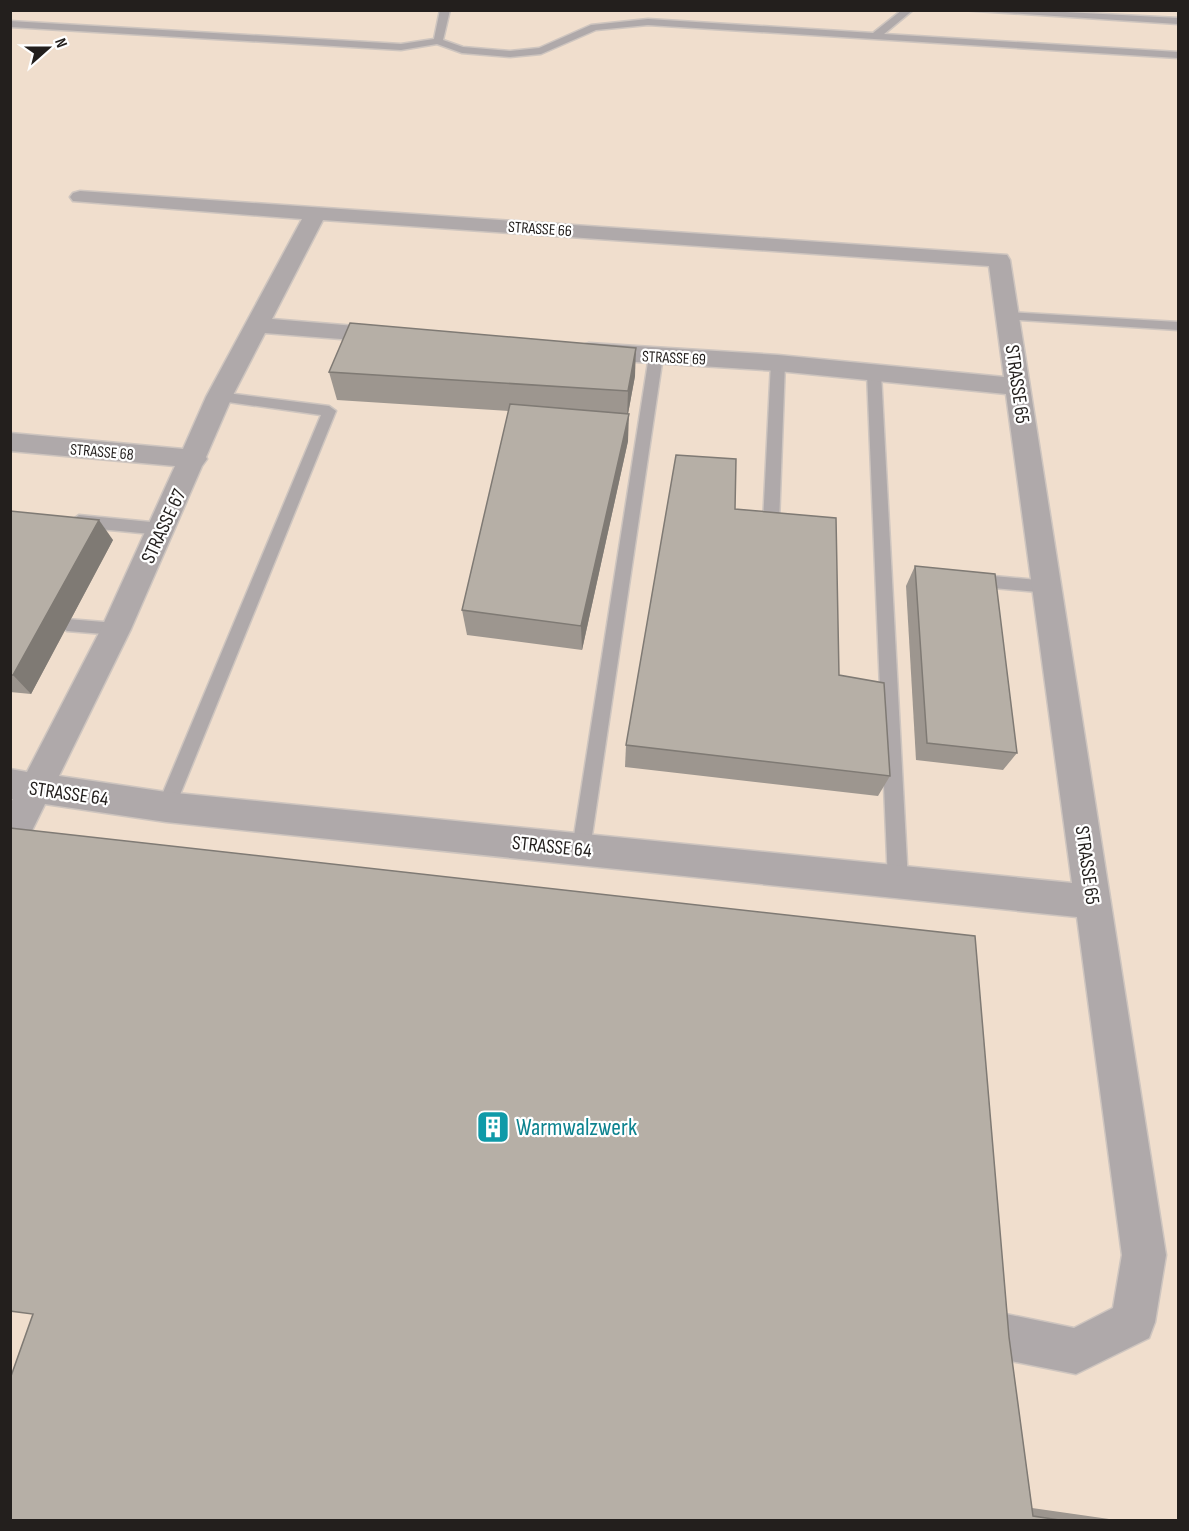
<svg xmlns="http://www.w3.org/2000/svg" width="1189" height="1531" font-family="'Sofia Sans Condensed',sans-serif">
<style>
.industrial{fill:#f0decd}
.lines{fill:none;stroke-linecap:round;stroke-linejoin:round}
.service-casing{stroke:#cec5bf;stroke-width:3}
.minor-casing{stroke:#cec5bf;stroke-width:3}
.service{fill:#afa9aa;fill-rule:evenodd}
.minor{fill:#afa9aa;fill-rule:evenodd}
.wall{fill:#9d968f}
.shaded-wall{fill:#7f7a74}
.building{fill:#b6afa6;stroke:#7f7a74;stroke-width:1.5}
.labels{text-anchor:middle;stroke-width:4.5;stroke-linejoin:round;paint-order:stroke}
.far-street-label{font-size:16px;fill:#231f1d;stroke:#fff}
.street-label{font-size:20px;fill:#231f1d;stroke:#fff}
.near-culture-label{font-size:24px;fill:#0d838f;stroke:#fff;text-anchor:start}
</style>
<rect width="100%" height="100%" fill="#f3eae2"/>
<rect class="industrial" x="11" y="11" width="1167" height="1509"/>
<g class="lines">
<defs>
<g id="service">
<polygon points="440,10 450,10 443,40 463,47 510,51 539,48 591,25 648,19 873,33 902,10 913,10 884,34 1178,52 1178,58 648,25 596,30 541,54 510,57 462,53 437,44 401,50 10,27 10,21 401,44 434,39"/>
<polygon points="961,10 1028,10 1178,18 1178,24"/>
<polygon points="1008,312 1178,322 1178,330 1003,319 1003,313"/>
<polygon points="656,352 663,356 590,849 588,855 581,858 574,855 572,849 649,356"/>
<polygon points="778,359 785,363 779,523 771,529 763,523 771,363"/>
<polygon points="874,369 881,373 908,882 905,888 898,891 891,888 888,882 867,373"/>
<polygon points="219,392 329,406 336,411 175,807 173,813 166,815 159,813 157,807 321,415 214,400 214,394"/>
<polygon points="79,515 161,523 169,529 161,535 79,527 71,521"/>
<polygon points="972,574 1048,581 1056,587 1048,593 972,586 964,580"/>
<polygon points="67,619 116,623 122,624 124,629 122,634 116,635 67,631 59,625"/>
</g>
<path id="minor" d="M80 191 1007 255 1010 260 1030 387 1166 1255 1155 1322 1149 1338 1076 1374 991 1357 975 1350 968 1334 975 1318 991 1311 1074 1328 1113 1308 1122 1255 1077 917 166 822 45 804 22 851 10 856V804L13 799H10V769L27 772 101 629 175 466 10 451V433L183 449 206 397 302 219 73 201 70 197 73 193ZM323 220 989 266 1004 377 778 355 589 343 580 346 577 351 580 356 589 359 778 371 1006 394 1072 883 166 792 59 776 131 629 202 466 207 459 206 457 232 397 265 333 391 343 399 341 403 336 399 331 391 329 272 319Z"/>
</defs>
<use href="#service" class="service-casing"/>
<use href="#minor" class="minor-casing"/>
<use href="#service" class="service"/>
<use href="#minor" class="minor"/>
</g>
<g class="wall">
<polygon points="329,372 635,376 628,414 628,441 582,650 467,635 462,610 509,411 337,400"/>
<polygon points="735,509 839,675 890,776 878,796 625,767 626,745"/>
<polygon points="10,511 113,540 31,694 10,692"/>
<polygon points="915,566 1017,753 1003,770 916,760 906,586"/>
<polygon points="33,1314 1009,1337 1032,1508 1123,1521 10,1521"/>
</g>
<g class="shaded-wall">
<polygon points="636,348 635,376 627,419 628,391"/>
<polygon points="629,414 628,441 582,650 581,626"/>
<polygon points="99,520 113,540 31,694 13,675"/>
</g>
<g class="building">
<polygon points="350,323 636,348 628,391 329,372"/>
<polygon points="510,404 629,414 581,626 462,610"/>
<polygon points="676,455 736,459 735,509 836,518 839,675 884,683 890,776 626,745"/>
<polygon points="10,511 99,520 13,675 10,675"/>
<polygon points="915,566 995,574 1017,753 927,743"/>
<polygon points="10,828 975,936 1009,1337 1033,1516 1066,1521 10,1521 10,1379 33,1314 10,1311"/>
</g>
<defs>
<symbol id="building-square" viewBox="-11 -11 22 22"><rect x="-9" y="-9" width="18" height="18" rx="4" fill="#0f9aa8" stroke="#fff"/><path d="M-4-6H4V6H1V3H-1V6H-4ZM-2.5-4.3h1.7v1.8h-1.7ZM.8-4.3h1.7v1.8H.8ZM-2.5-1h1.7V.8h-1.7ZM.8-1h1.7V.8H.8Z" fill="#fff"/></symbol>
</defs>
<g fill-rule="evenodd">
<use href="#building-square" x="474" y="1108" width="38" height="38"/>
</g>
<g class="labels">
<g class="far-street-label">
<text transform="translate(540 228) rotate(4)" y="6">STRASSE 66</text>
<text transform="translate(674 357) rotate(3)" y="6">STRASSE 69</text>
<text transform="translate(102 451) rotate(5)" y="6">STRASSE 68</text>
</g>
<g class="street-label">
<text transform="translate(1018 384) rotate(82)" y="7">STRASSE 65</text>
<text transform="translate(163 526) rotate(-65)" y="7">STRASSE 67</text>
<text transform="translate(69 793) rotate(8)" y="7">STRASSE 64</text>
<text transform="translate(552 846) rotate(6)" y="7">STRASSE 64</text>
<text transform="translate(1088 865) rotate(82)" y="7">STRASSE 65</text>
</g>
<g class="near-culture-label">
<text x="516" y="1135">Warmwalzwerk</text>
</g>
</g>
<rect width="1189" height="1531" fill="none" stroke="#231f1d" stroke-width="24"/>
<g transform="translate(48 48) rotate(69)" stroke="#ffffff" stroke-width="4.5" paint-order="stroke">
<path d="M0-4.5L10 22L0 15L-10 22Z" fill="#231f1d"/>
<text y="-9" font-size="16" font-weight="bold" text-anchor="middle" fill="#231f1d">N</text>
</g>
</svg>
